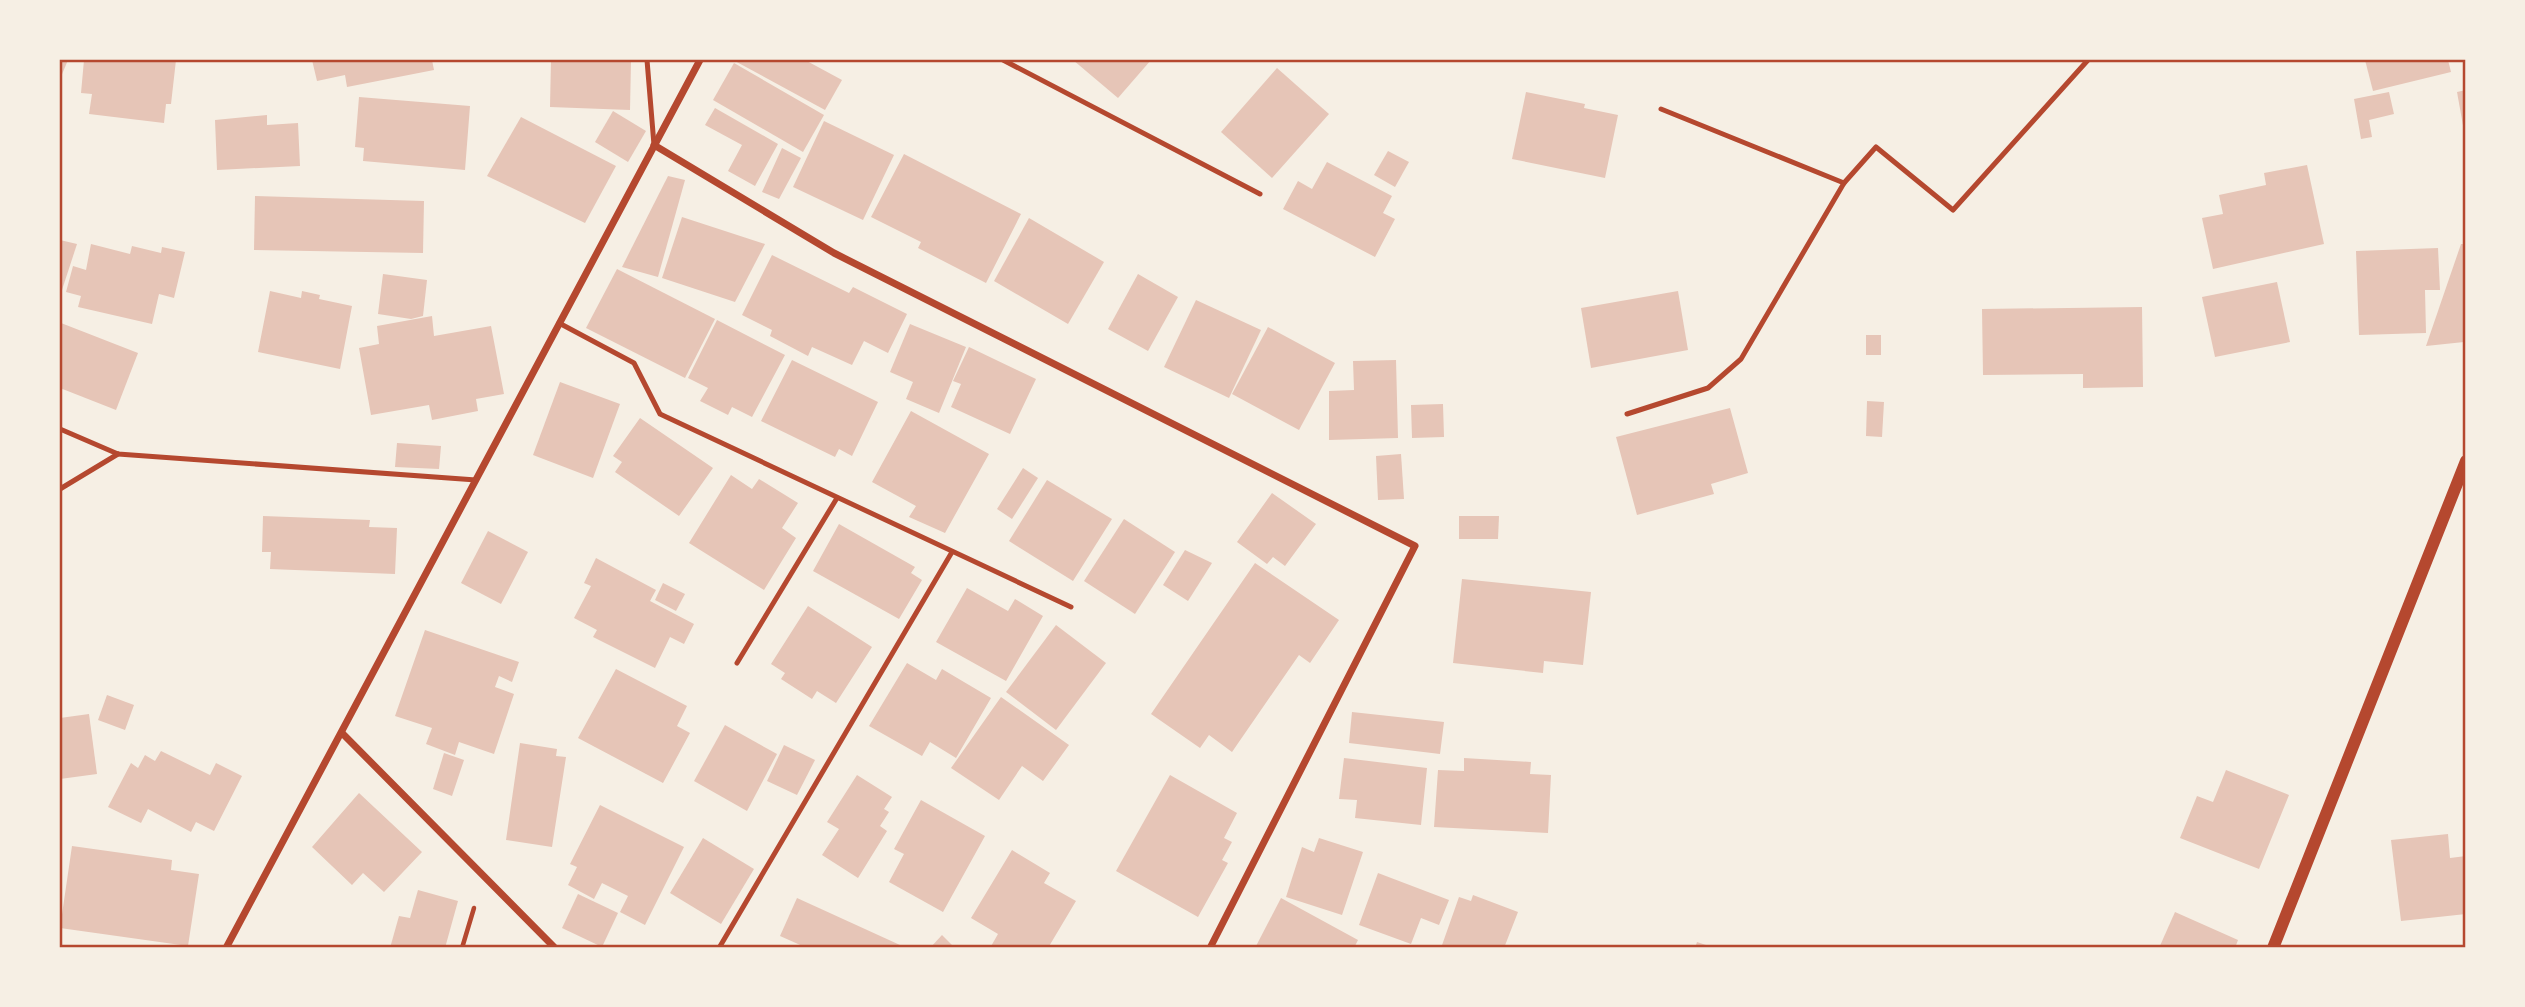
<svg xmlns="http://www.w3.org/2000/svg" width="2525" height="1007" font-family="Cabin,sans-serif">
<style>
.building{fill:#e6c5b7}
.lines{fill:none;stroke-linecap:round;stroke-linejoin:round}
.path{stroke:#b5482f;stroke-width:4.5}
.service{stroke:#b5482f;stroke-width:5}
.minor{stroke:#b5482f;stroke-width:7}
.tertiary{stroke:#b5482f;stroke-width:12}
.neatline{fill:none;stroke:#b5482f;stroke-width:2.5}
</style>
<rect width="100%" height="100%" fill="#f6efe4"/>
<g class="building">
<polygon points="60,60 68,60 60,79"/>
<polygon points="84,60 176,60 171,104 166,104 164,123 89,114 92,94 81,93"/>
<polygon points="312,60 432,60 434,70 347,87 345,75 317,81"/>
<polygon points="551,60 631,60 630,110 550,107"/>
<polygon points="733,60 805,60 842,80 825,110"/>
<polygon points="1073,60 1151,60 1118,98"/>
<polygon points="2365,60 2448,60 2451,72 2373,91"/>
<polygon points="734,63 824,115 803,152 713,100"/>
<polygon points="1277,68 1329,114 1272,178 1221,132"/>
<polygon points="2466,90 2466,131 2464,131 2457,92"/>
<polygon points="1526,92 1585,104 1584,108 1618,115 1605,178 1512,159"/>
<polygon points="2389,92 2394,114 2369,120 2372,137 2361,139 2354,99"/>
<polygon points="359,97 470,106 465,170 363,161 364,148 355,147"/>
<polygon points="715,108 778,144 755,186 728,171 742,145 705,125"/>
<polygon points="613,111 646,131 628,162 595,142"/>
<polygon points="267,115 267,125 298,123 300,166 217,170 215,120"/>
<polygon points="521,117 616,166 585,223 487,176"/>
<polygon points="824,121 894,155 863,220 793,187"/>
<polygon points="782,148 801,158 779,199 762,192"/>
<polygon points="1388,151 1409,162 1395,187 1374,175"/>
<polygon points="904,154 1021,214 986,283 918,248 921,242 871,217"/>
<polygon points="1327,162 1392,196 1383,213 1395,219 1375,257 1283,209 1298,181 1312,189"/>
<polygon points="2307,165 2324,244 2213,269 2202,218 2223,214 2219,195 2266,185 2264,173"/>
<polygon points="668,176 685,180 658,277 622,267"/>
<polygon points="255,196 424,201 423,253 254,250"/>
<polygon points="682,217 765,244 735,302 662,278"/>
<polygon points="1029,218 1104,262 1068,324 994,281"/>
<polygon points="60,240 77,244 60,296"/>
<polygon points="91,244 130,254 132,246 161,253 162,247 185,252 174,298 159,294 152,324 78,307 81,296 66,292 73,266 86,270"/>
<polygon points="2461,244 2466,244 2466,339 2464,342 2426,346"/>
<polygon points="2438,248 2440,290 2425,290 2426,333 2359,335 2356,251"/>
<polygon points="772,255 849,293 853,287 907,314 888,353 864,341 852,365 812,347 808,356 770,336 772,330 742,315"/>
<polygon points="617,269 715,319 685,378 586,328"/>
<polygon points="383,274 427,280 423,316 411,319 378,314"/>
<polygon points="1138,274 1178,297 1148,351 1108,329"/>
<polygon points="2277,282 2290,342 2215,357 2202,297"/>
<polygon points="270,291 301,298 302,291 320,295 319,299 352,306 340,369 258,352"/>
<polygon points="1678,291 1688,350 1591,368 1581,308"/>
<polygon points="1196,300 1261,330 1229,398 1164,367"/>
<polygon points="2142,307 2143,387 2083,388 2083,374 1983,375 1982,309"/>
<polygon points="432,316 434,336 491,326 504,394 476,399 478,411 432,420 429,405 371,415 359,348 379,344 377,326"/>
<polygon points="717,320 785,355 752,417 732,407 728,415 700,401 708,388 688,378"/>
<polygon points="61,323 138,353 116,410 60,388"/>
<polygon points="910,324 966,347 939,413 906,399 913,382 890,372"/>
<polygon points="1268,327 1335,363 1299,430 1232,394"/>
<rect x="1866" y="335" width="15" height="20"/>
<polygon points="969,347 1036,379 1010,434 951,407 961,384 953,381"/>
<polygon points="792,360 878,402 852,456 839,449 835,457 761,421"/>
<polygon points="1396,360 1398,438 1329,440 1329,391 1354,390 1353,361"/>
<polygon points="560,382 620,404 593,478 533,455"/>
<polygon points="1867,401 1884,402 1882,437 1866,436"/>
<polygon points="1443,404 1444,437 1412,438 1411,405"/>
<polygon points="1730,408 1748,473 1711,484 1714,494 1637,515 1616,437"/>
<polygon points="911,411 989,454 945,533 909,517 916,506 872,482"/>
<polygon points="640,418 713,468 679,516 615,472 622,462 613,456"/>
<polygon points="397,443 441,446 439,469 395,467"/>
<polygon points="1401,454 1404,499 1378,500 1376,456"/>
<polygon points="1023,468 1038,478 1012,519 997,509"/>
<polygon points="731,475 752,489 759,479 798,503 782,528 796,538 764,590 689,543"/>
<polygon points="1047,480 1112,519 1073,581 1009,541"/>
<polygon points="1272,493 1316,524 1285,566 1273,557 1267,564 1237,542"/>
<polygon points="263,516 370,520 369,527 397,528 395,574 270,569 271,552 262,552"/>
<polygon points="1459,516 1499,516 1498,539 1459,539"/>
<polygon points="1124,519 1175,552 1135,614 1084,581"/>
<polygon points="839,524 915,567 911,573 922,580 899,619 813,571"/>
<polygon points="488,531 528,552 501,604 461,583"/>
<polygon points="1185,550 1212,563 1188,601 1163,585"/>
<polygon points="596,558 656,590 650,601 694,624 684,644 670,637 655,668 593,637 597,630 574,618 591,586 584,583"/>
<polygon points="1255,563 1339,620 1310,663 1299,655 1232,752 1209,735 1200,748 1151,714"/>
<polygon points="1462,579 1591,592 1583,665 1544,661 1543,673 1453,663"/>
<polygon points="663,583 685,594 676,611 655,600"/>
<polygon points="967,588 1008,611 1015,599 1043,616 1006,681 936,642"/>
<polygon points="808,606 872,647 836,703 817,691 812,699 781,679 785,673 771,664"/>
<polygon points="1056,625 1106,663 1056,730 1006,692"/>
<polygon points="425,630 519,662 512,682 499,676 495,687 514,694 494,754 459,742 455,755 426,744 432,728 395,716"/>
<polygon points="907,663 936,680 942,669 991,698 956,758 930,742 922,756 869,726"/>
<polygon points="616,669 687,706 677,726 690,733 663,783 578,738"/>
<polygon points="107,695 134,705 125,730 98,720"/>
<polygon points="1001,697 1069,745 1043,781 1022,766 999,800 951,768"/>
<polygon points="1352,712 1444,722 1440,754 1349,743"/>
<polygon points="89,714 97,774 60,779 60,718"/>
<polygon points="725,725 777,754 747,811 694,781"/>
<polygon points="520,743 557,749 556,756 566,757 552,847 506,840"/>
<polygon points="784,745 815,760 797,795 767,781"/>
<polygon points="161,751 210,775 216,763 242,776 214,831 196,822 191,832 148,809 141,823 108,807 131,763 138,768 145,755 155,761"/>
<polygon points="444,753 464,760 452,796 433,789"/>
<polygon points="1344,758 1427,768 1421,825 1355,818 1357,800 1339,799"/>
<polygon points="1464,758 1531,762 1530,774 1551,775 1548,833 1434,827 1438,770 1464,771"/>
<polygon points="2226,770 2289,795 2259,869 2180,838 2197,796 2213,802"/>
<polygon points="857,775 892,797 884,809 889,812 880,826 887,831 858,878 822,855 839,829 827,822"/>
<polygon points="1170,775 1237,813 1224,838 1232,842 1222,860 1228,863 1198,917 1116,871"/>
<polygon points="359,793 422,852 384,892 363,873 352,885 312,847"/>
<polygon points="921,800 985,836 943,912 889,882 904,854 894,849"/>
<polygon points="600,805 684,847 645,925 620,912 628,896 602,883 594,899 568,885 577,867 570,864"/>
<polygon points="2448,834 2450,858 2466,856 2466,914 2401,921 2391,840"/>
<polygon points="703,838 754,869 721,924 670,893"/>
<polygon points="1319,838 1363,852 1342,915 1286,897 1302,847 1314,852"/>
<polygon points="72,846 172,860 171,870 199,874 188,946 60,928"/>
<polygon points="1012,850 1050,873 1044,883 1076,901 1048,948 990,948 998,934 971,918"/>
<polygon points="1378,873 1449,900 1439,925 1421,918 1411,944 1359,925"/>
<polygon points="418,890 458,901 445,948 390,948 399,916 410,918"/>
<polygon points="578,894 618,913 602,947 562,928"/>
<polygon points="1473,895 1518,912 1504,948 1441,948 1459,897 1471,901"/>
<polygon points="797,898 900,945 899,948 807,948 780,936"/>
<polygon points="1281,898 1358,940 1354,948 1255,948"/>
<polygon points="2175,912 2238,940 2235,948 2159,948"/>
<polygon points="942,935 955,948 930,948"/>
<polygon points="1697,942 1712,947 1712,948 1695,948"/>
</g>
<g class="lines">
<polyline class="path" points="462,948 474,908"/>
<g class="service">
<polyline points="647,60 654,145"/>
<polyline points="1003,60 1260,194"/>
<polyline points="1661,109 1844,183"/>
<polyline points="559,323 634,363 660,414 1071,607"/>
<polyline points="1627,414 1708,388 1741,359 1844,183 1876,147 1953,210 2088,60"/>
<polyline points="60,429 118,454 476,480"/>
<polyline points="60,489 118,454"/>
<polyline points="737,663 837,498"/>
<polyline points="719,948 952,552"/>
</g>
<g class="minor">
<polyline points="654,145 834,253 1415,546 1210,948"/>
<polyline points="342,733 555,948"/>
<polyline points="226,948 700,60"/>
</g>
<polyline class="tertiary" points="2273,948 2466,461"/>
</g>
<rect width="2525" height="1007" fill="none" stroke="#f6efe4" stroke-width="122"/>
<rect x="61" y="61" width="2403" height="885" class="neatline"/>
</svg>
